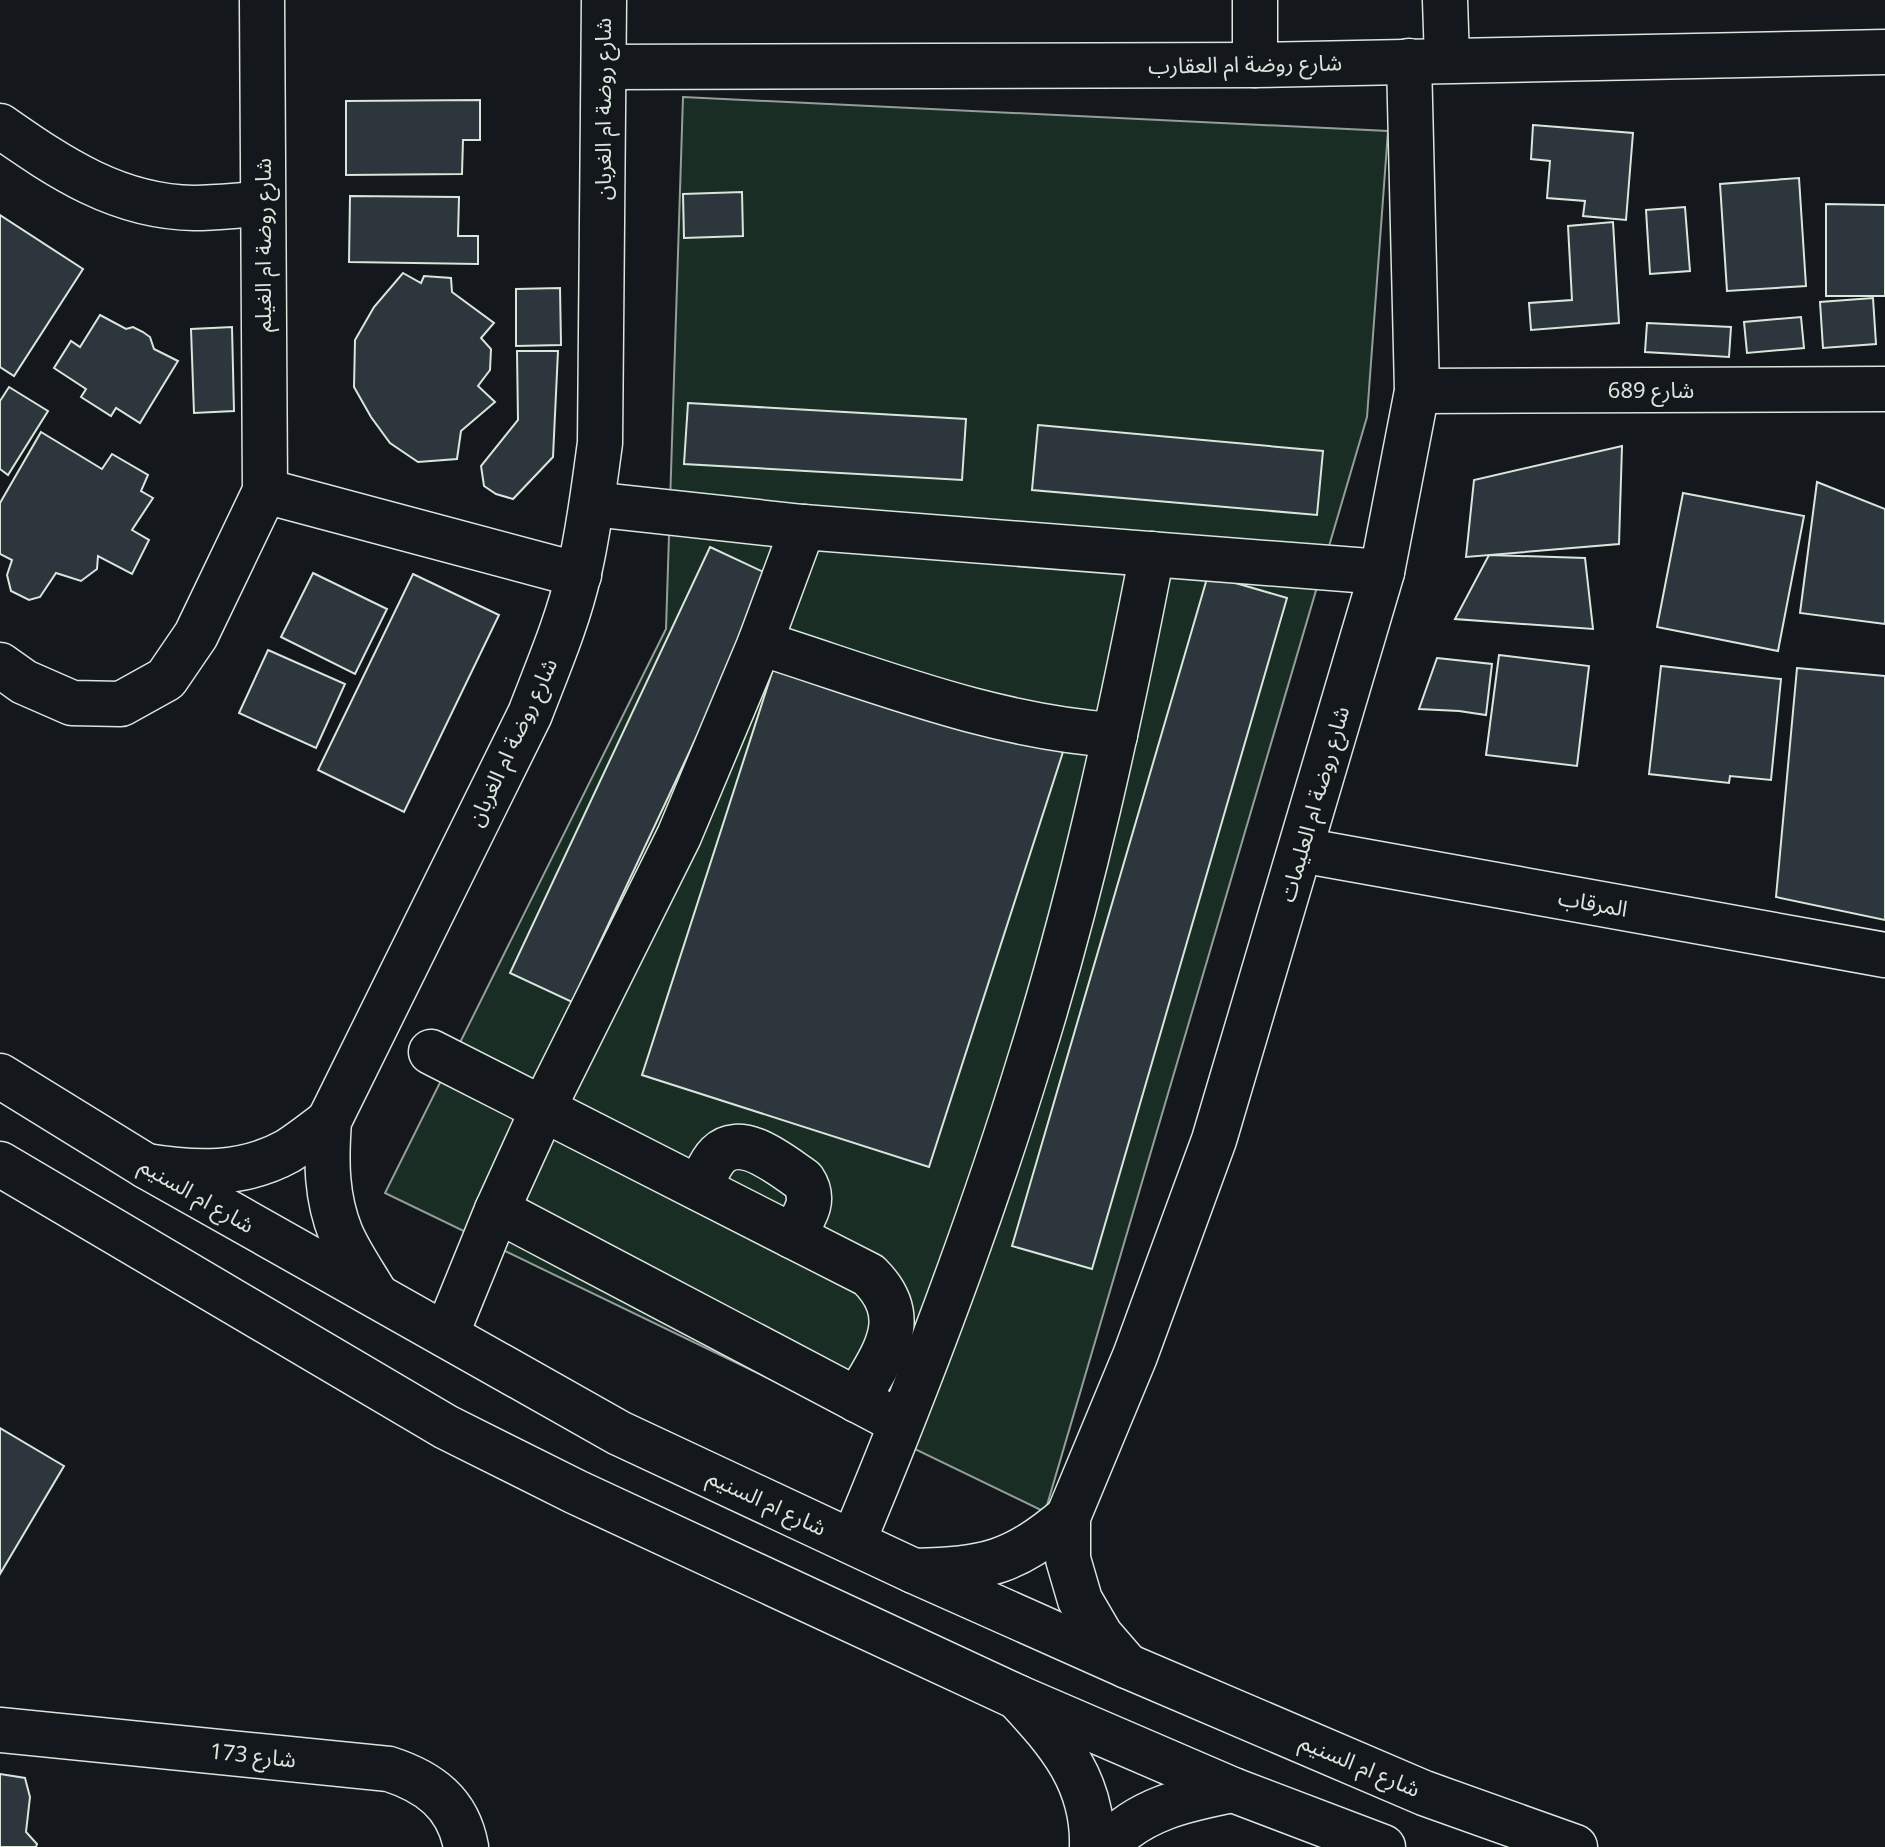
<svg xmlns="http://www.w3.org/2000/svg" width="1885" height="1847" font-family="'Noto Sans','Noto Sans Arabic',sans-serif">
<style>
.green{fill:#1a2d24;stroke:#939e99;stroke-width:2}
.building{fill:#2c363c;stroke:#d8e6dc;stroke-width:2}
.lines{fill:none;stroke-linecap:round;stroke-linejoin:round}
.minor-casing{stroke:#d8e6dc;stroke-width:47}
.major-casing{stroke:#d8e6dc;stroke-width:47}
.minor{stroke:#14181c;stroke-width:44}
.major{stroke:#14181c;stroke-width:44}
.labels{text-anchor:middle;stroke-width:6;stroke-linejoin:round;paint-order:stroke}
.street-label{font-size:22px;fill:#d8e6dc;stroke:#14181c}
</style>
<rect width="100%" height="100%" fill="#14181c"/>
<polygon class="green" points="683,97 1388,131 1367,417 1045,1512 385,1193 666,629"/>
<g class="building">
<polygon points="480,100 480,140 463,140 462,174 346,175 346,101"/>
<polygon points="1533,125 1633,133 1626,220 1583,216 1585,201 1547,198 1550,161 1531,159"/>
<polygon points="1799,178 1806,286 1727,291 1720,184"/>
<polygon points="742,192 743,236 684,238 683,194"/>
<polygon points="350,196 459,197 458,236 478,236 478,264 349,262"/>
<polygon points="1826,204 1885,205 1885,296 1826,296"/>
<polygon points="1685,207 1690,271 1650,274 1646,210"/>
<polygon points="0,215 83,269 14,376 0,367"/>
<polygon points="1613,222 1619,323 1531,330 1529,303 1572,300 1568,226"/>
<polygon points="403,273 421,283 424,276 451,278 452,292 494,323 481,338 491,349 490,370 478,386 495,402 461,431 457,459 418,462 390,443 371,417 354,387 355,340 374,307"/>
<polygon points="560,288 561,345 516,346 516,289"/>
<polygon points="1873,298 1876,344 1823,348 1820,302"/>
<polygon points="100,315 126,329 133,327 143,332 150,337 154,349 178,361 140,423 116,408 111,416 81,397 86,389 54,368 71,341 80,347"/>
<polygon points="1801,317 1804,348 1747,353 1744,322"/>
<polygon points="1647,323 1731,327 1729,357 1645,352"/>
<polygon points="232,327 234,411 194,413 191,329"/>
<polygon points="517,351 558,351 553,457 513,499 496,494 484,486 481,466 518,420"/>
<polygon points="9,387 48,411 8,475 0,469 0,401"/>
<polygon points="688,403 966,419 962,480 684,464"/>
<polygon points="1038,425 1323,451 1317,515 1032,490"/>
<polygon points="41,432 102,469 112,454 148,475 141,491 153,498 132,530 149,540 132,574 98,556 97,569 81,581 56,573 40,597 29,600 11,591 7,575 12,560 0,554 0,503"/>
<polygon points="1622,446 1619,544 1466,557 1474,480"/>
<polygon points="1817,482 1885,509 1885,624 1800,613"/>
<polygon points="1683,493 1804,516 1778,651 1657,627"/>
<polygon points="710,547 772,576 572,1002 510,973"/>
<polygon points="1489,555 1585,558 1593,629 1455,619"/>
<polygon points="313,573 387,609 355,674 281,637"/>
<polygon points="413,574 499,615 404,812 318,770"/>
<polygon points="1208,575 1287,598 1092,1269 1012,1246"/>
<polygon points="268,650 345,684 316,748 239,713"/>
<polygon points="1499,655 1589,666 1577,766 1486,755"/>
<polygon points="1437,658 1492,664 1486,715 1459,711 1419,709"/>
<polygon points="776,660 1063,752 929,1167 642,1075"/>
<polygon points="1661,666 1781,679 1771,780 1730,776 1729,783 1649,774"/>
<polygon points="1797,668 1885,676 1885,920 1776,897"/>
<polygon points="0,1428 64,1466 0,1574"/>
<polygon points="0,1774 25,1778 30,1797 26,1832 37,1844 36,1847 0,1847"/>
</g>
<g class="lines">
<defs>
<g id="minor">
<polyline points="1255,0 1255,65"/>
<polyline points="1445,0 1447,60"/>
<polyline points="604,67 1255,65 1885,52"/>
<path d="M0 126C60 168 118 207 194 208 217 208 240 205 262 204"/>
<polyline points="1417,391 1885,389"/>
<polyline points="265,491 579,575"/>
<polyline points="592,504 803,527 1382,572"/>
<path d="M760 643C877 680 992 727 1115 735"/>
<polyline points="0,665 24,682 72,703 121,704 166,679 196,635 265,491 262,0"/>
<polyline points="1301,850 1885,955"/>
<path d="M431 1052 869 1275C914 1319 882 1356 857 1400"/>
<path d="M146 1166C195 1174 243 1176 288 1151 302 1142 316 1131 329 1121"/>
<path d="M699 1188C705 1178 709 1164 718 1155 742 1131 782 1166 803 1180 817 1201 804 1217 792 1236"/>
<polyline points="497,1210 884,1414"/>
<path d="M376 1295C365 1276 350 1255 341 1234 326 1197 326 1161 329 1121L530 714C548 667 568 621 579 572 589 530 594 486 600 443L604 0"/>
<polyline points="446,1335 497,1210 543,1109 679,836 760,643 803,527"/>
<path d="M853 1542C919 1384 980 1224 1030 1060 1082 894 1119 724 1152 554"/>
<path d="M914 1571C986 1569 1012 1564 1068 1517"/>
<polyline points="1127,1666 1101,1636 1080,1600 1068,1559 1068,1517 1135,1356 1214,1140 1382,572 1417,391 1409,61"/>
<path d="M1017 1697C1059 1742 1094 1782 1092 1847"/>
<path d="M0 1730 389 1769C429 1782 458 1803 466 1847"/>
<path d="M1106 1847C1138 1809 1187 1799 1233 1790"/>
</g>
<g id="major">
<polyline points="0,1076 146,1166 619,1433 914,1571 1127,1666 1424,1793 1575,1847"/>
<polyline points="0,1164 446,1427 576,1492 1017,1697 1233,1790 1383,1847"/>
</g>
</defs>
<use href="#minor" class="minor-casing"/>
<use href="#major" class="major-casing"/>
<use href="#minor" class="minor"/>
<use href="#major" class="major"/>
</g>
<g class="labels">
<g class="street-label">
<text transform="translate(1245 64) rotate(-1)" y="8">شارع روضة ام العقارب</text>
<text transform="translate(603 109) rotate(-90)" y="8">شارع روضة ام الغربان</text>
<text transform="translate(263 245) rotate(-90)" y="8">شارع روضة ام الغيلم</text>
<text x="1651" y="398">شارع 689</text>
<text transform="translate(512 742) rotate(-65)" y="8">شارع روضة ام الغربان</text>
<text transform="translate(1314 804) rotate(-74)" y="8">شارع روضة ام العليمات</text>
<text transform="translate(1593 903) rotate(10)" y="8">المرقاب</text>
<text transform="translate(197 1195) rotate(30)" y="8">شارع ام السنيم</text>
<text transform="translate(767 1502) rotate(25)" y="8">شارع ام السنيم</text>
<text transform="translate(253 1755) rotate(6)" y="8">شارع 173</text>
<text transform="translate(1360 1765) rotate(23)" y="8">شارع ام السنيم</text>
</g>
</g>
</svg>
